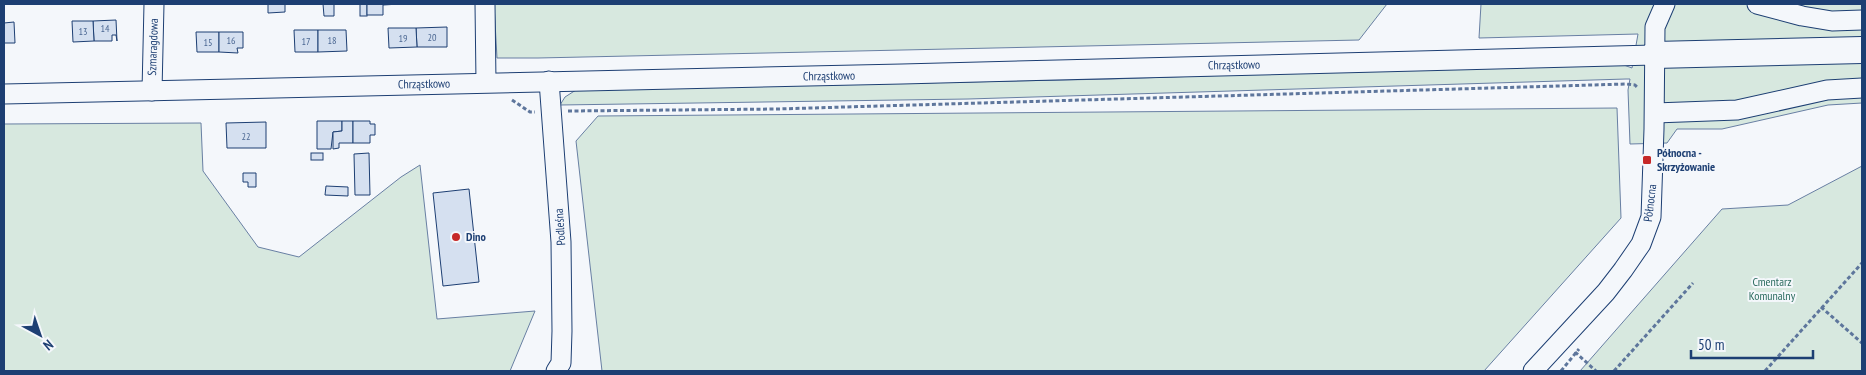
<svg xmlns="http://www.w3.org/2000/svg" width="1866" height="375" font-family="'PT Sans Narrow',sans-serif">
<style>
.green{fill:#d7e8df;stroke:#687fa3}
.building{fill:#d5e0f0;stroke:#1d3f73}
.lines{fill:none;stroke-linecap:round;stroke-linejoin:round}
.minor-casing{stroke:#1d3f73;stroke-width:21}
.highway-casing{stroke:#1d3f73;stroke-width:28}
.path{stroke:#5e769c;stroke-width:3;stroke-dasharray:4 2.5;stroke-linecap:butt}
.minor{stroke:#f4f7fb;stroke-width:19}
.highway{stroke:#f4f7fb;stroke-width:26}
.poi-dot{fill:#c62828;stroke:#f4f7fb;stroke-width:2}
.labels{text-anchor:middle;stroke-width:4;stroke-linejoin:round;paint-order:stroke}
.number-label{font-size:10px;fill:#4b6792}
.street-label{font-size:12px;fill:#1d3f73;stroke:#f4f7fb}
.poi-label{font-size:12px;font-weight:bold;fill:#1d3f73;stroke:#f4f7fb;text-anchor:start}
.park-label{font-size:12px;fill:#2c6c60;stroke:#f4f7fb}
</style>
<rect width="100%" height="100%" fill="#f4f7fb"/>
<g class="green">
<polygon points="494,4 1387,4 1359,40 538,58 497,58"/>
<polygon points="1481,4 1862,4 1862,103 1828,105 1722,129 1677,129 1667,143 1630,144 1628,90 1630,79 1626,79 968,99 560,105 565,97 576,90 1111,79 1377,70 1621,64 1632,68 1638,34 1479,38"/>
<polygon points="1617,108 1621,218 1484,371 602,371 576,141 598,116"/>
<polygon points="201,123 203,171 258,247 299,257 401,177 420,165 437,319 535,311 510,371 4,371 4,124"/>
<polygon points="1862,166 1862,371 1580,371 1722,209 1788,205"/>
</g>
<g class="building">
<polygon points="268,4 285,4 285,12 268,13"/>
<polygon points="323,4 334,4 334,16 324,16"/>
<rect x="360" y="4" width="7" height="12"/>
<polygon points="367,4 400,4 383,5 383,15 367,15"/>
<polygon points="116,20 117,41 116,35 112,35 112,41 94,41 93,21"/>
<polygon points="72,21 93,21 94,41 73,42"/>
<polygon points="14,22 15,43 4,43 4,23"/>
<polygon points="447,27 447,47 417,47 416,28"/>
<polygon points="388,28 416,28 417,47 389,48"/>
<polygon points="294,30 318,30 318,52 295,52"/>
<polygon points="318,30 346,30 347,51 318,52"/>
<polygon points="196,32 219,32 219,52 197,52"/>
<polygon points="219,32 243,32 243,48 237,48 238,53 219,52"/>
<polygon points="317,121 342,121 342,131 333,132 331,149 317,149"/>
<polygon points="342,121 353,121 353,143 339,143 339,148 333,149 333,132 342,131"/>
<polygon points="353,121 370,121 370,124 375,124 375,135 370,135 370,143 353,143"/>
<polygon points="266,122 266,148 227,148 226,123"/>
<rect x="311" y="153" width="12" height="7"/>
<polygon points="369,153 370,195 355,195 354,154"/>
<polygon points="243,173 256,173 256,187 248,187 248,182 243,182"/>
<polygon points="326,186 348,187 348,196 325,195"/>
<polygon points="469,189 479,282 443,286 433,193"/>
</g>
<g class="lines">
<defs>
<g id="minor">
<polyline points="485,4 486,82"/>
<polyline points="1757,4 1802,16 1832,21 1862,20"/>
<polyline points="549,81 561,242 562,331 561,363 556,371"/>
<polyline points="152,91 154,4"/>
<polyline points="4,94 902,74 1654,55"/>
<polyline points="1655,113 1737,110 1827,90 1862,88"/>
<polyline points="1533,371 1606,292 1623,270 1641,244 1651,217 1654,129 1655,27 1665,4"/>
</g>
<polyline id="highway" points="1654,55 1862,50"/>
</defs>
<use href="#minor" class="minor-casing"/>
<use href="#highway" class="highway-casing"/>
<g class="path">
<polyline points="512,100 530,112 535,112"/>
<polyline points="568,111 777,109 1626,84 1635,85 1638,88"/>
<polyline points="1821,307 1862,343"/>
<polyline points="1575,352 1596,371"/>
<polyline points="1561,371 1579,349"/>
<polyline points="1614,371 1693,283"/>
<polyline points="1765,371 1862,263"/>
</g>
<use href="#minor" class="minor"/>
<use href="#highway" class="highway"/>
</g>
<g class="poi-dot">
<rect x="1642" y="155" width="10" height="10" rx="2.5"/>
<circle cx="456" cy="237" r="5"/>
</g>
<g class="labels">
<g class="number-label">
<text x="105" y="32">14</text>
<text x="83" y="35">13</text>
<text x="432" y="41">20</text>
<text x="403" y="42">19</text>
<text x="231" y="44">16</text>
<text x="332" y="44">18</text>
<text x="306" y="45">17</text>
<text x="208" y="46">15</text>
<text x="246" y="140">22</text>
</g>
<g class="street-label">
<text transform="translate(153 47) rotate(-88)" y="4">Szmaragdowa</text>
<text transform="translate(1234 65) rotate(-1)" y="4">Chrząstkowo</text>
<text transform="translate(829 76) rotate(-1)" y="4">Chrząstkowo</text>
<text transform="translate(424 84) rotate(-1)" y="4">Chrząstkowo</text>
<text transform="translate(1650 203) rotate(-83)" y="4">Północna</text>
<text transform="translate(560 227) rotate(-94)" y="4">Podleśna</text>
</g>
<g class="poi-label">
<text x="1657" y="157">Północna -<tspan x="1657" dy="14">Skrzyżowanie</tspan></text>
<text x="466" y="241">Dino</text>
</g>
<g class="park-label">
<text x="1772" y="286">Cmentarz<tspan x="1772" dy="14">Komunalny</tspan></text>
</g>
</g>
<rect width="1866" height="375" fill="none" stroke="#1d3f73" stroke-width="10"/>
<g transform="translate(40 335) rotate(140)" stroke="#f4f7fb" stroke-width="4" paint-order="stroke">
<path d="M0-4L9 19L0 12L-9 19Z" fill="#1d3f73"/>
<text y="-8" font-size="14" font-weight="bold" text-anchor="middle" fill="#1d3f73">N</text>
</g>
<path d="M1691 350v8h122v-8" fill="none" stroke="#1d3f73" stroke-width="2.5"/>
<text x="1698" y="350" font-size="15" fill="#1d3f73" stroke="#f4f7fb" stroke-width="4" paint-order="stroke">50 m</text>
</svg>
